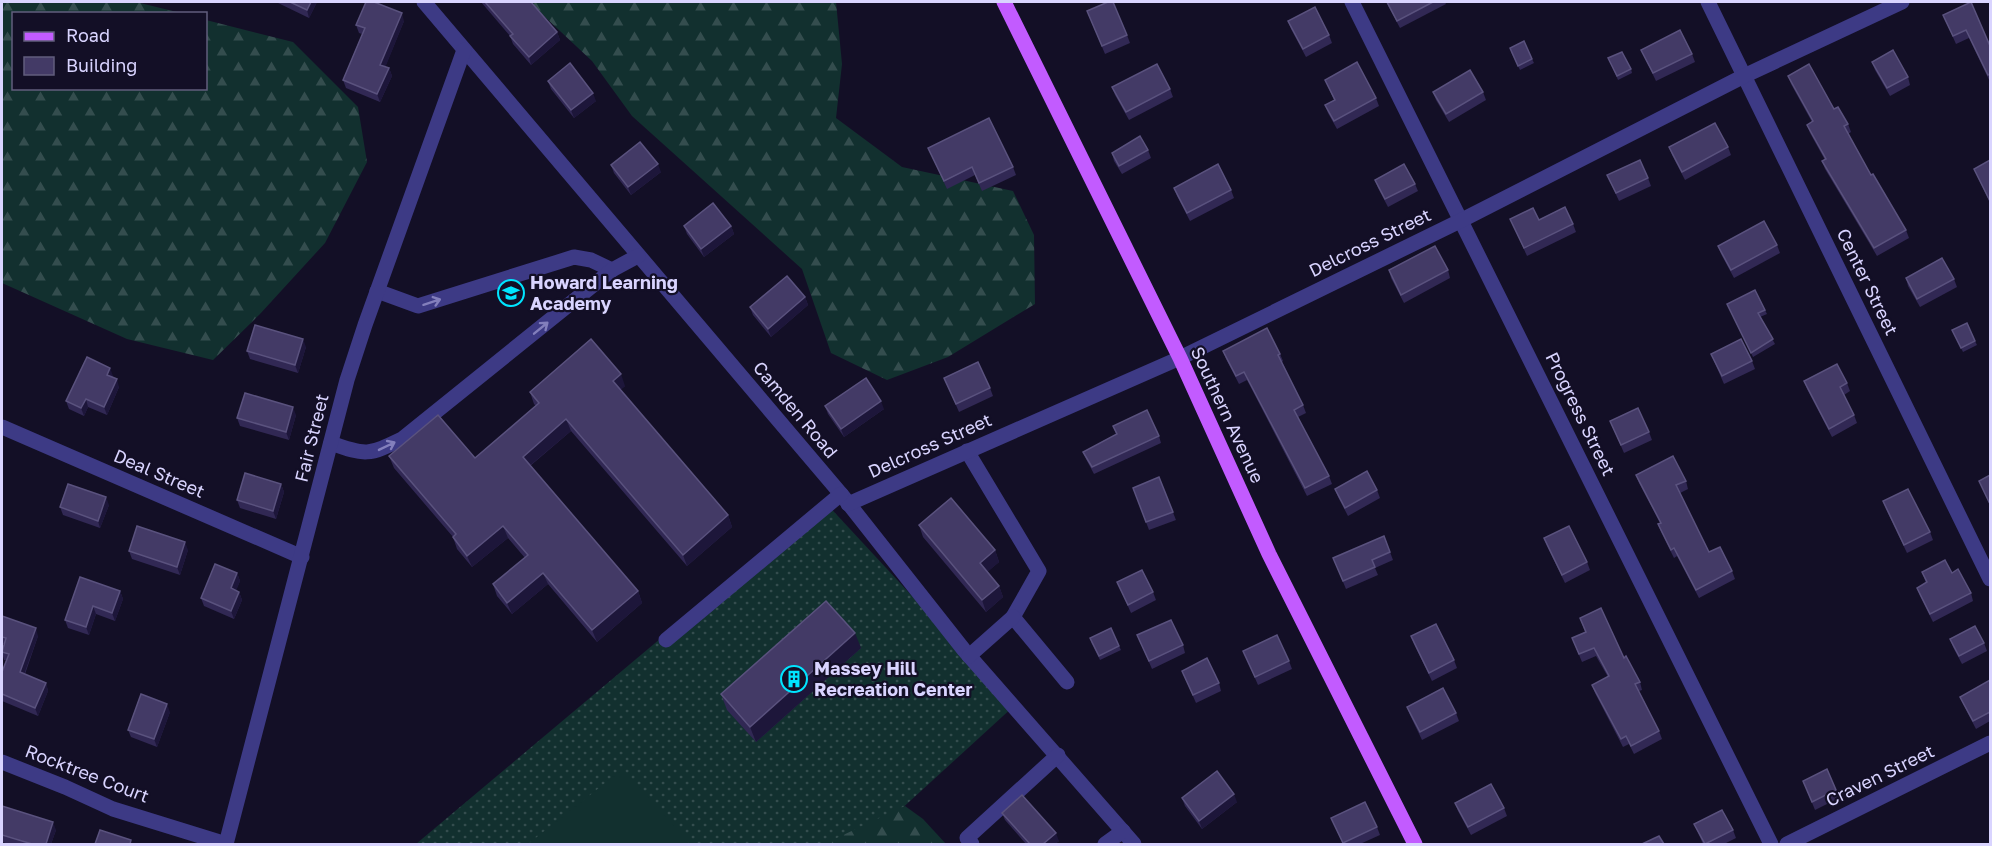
<svg xmlns="http://www.w3.org/2000/svg" width="1992" height="846" font-family="'Golos Text',sans-serif">
<style>
.grass{fill:url(#grass-dots)}
.forest{fill:url(#forest-firs)}
.pitch{fill:#12302f}
.lines{fill:none;stroke-linecap:round;stroke-linejoin:round}
.minor{stroke:#3d3a85;stroke-width:15}
.major{stroke:#c25bff;stroke-width:15}
.wall{fill:#312854}
.shaded-wall{fill:#1d163a}
.building{fill:#433a66;stroke:#5a527e;stroke-width:1.5}
.oneway{stroke:#837fbc}
.labels{text-anchor:middle;stroke-width:4.5;stroke-linejoin:round;paint-order:stroke}
.street-label{font-size:18px;fill:#d9d4ff;stroke:#130f26}
.poi-label{font-size:18px;font-weight:bold;fill:#d9d4ff;stroke:#130f26;text-anchor:start}
</style>
<defs>
<pattern id="grass-dots" width="8" height="8" patternUnits="userSpaceOnUse" patternTransform="scale(1.5)"><rect width="8" height="8" fill="#12302f"/><path d="M2 2h.1M6 6h.1" fill="none" stroke="#344d4e" stroke-width="1.8" stroke-linecap="round"/></pattern>
<pattern id="forest-firs" width="22" height="20" patternUnits="userSpaceOnUse" patternTransform="scale(1.5)"><rect width="22" height="20" fill="#12302f"/><path d="M5 1l3.5 6h-7zM16 11l3.5 6h-7z" fill="#344d4e"/></pattern>
</defs>
<rect width="100%" height="100%" fill="#130f26"/>
<polygon class="grass" points="824,501 1014,706 863,844 416,844"/>
<g class="forest">
<polygon points="2,2 136,2 181,13 14,14 14,88 206,88 206,20 293,42 358,107 367,162 325,243 260,314 213,360 127,339 2,283"/>
<polygon points="529,2 836,2 842,64 836,118 902,167 1013,191 1034,235 1035,304 948,357 887,380 831,353 802,269 632,116 592,61"/>
<polygon points="905,806 923,819 946,844 824,844"/>
</g>
<polygon class="pitch" points="623,769 690,844 528,844"/>
<g class="lines">
<g class="minor">
<polyline points="424,2 841,494 964,650 1134,844"/>
<polyline points="1352,2 1771,844"/>
<polyline points="1708,2 1990,579"/>
<polyline points="377,291 418,306 574,257 591,260 612,270"/>
<polyline points="2,427 302,557"/>
<path d="M331 443C366 456 369 455 402 439L612 270 638 256"/>
<polyline points="967,451 1039,571 1013,617 1067,682"/>
<polyline points="848,504 1180,358 1462,220 1744,76 1902,2"/>
<polyline points="666,640 841,494"/>
<polyline points="969,656 1013,617"/>
<polyline points="2,762 65,787 113,809 226,844"/>
<polyline points="226,844 347,380 365,325 464,50"/>
<polyline points="972,844 967,838 1058,755"/>
<polyline points="1105,844 1123,831"/>
<polyline points="1787,844 1990,743"/>
</g>
<polyline class="major" points="1004,2 1180,358 1269,554 1415,844"/>
</g>
<g class="wall">
<polygon points="276,2 317,2 309,18"/>
<polygon points="481,2 531,2 557,32 560,40 531,65 513,44 510,36"/>
<polygon points="1386,2 1445,2 1446,4 1400,28"/>
<polygon points="1087,11 1127,35 1130,43 1105,54"/>
<polygon points="1943,15 1990,46 1990,82 1969,38 1956,44"/>
<polygon points="404,21 385,67 389,68 392,76 380,102 346,88 343,80 362,34 359,33 356,25"/>
<polygon points="1288,21 1329,35 1332,43 1306,57 1291,29"/>
<polygon points="1641,50 1692,54 1695,62 1656,81"/>
<polygon points="1511,52 1532,59 1534,63 1520,70"/>
<polygon points="1610,62 1631,69 1632,73 1618,80"/>
<polygon points="1872,62 1908,77 1910,85 1890,96 1875,70"/>
<polygon points="1788,76 1834,109 1848,124 1851,132 1848,134 1871,175 1906,230 1909,238 1877,256 1825,169 1822,161 1825,160 1810,133 1807,125 1812,122 1791,84"/>
<polygon points="1325,80 1376,98 1379,106 1337,129 1328,113 1325,105 1334,100"/>
<polygon points="548,81 596,101 574,118 551,89"/>
<polygon points="1112,87 1170,89 1173,97 1129,120 1115,95"/>
<polygon points="1433,92 1483,92 1486,100 1449,122 1436,100"/>
<polygon points="1669,147 1728,147 1731,155 1685,180 1672,155"/>
<polygon points="928,148 1013,167 1016,175 982,191 975,175 947,189"/>
<polygon points="1148,150 1151,158 1122,174 1114,161 1112,153"/>
<polygon points="1990,160 1990,203 1974,169"/>
<polygon points="611,165 661,172 631,195 614,173"/>
<polygon points="1607,175 1648,178 1651,186 1619,201"/>
<polygon points="1375,180 1415,184 1418,191 1388,207 1378,188"/>
<polygon points="1174,188 1231,190 1234,198 1190,221 1177,196"/>
<polygon points="1510,219 1539,220 1573,224 1576,232 1527,256"/>
<polygon points="684,226 731,226 734,234 704,257 687,234"/>
<polygon points="1777,245 1780,253 1734,278 1721,254 1718,246"/>
<polygon points="1389,270 1448,270 1450,278 1404,303 1391,278"/>
<polygon points="1906,278 1954,279 1957,287 1920,307 1908,286"/>
<polygon points="805,297 808,305 771,337 753,315 750,307"/>
<polygon points="1727,304 1765,310 1767,314 1760,317 1775,344 1753,357"/>
<polygon points="1952,330 1975,341 1977,345 1963,352"/>
<polygon points="306,347 298,373 250,359 247,351"/>
<polygon points="1223,351 1280,354 1283,361 1282,362 1303,405 1306,413 1298,417 1329,476 1332,484 1307,496 1247,380 1239,384 1226,359"/>
<polygon points="1711,354 1752,361 1755,369 1724,384"/>
<polygon points="113,376 112,378 119,387 107,415 88,407 84,416 69,409 66,401"/>
<polygon points="944,378 990,388 993,396 959,412"/>
<polygon points="1804,381 1847,383 1850,391 1844,395 1854,415 1857,423 1832,437 1807,389"/>
<polygon points="625,386 620,390 728,515 732,527 687,566 571,431 530,466 638,591 642,603 597,642 548,584 512,614 497,596 493,584 525,558 508,538 472,567 457,549 453,537 394,468 389,456 475,458 536,406 534,404 530,392"/>
<polygon points="825,406 884,409 844,437 828,414"/>
<polygon points="296,415 289,440 240,426 237,418"/>
<polygon points="1610,421 1649,432 1652,440 1624,453"/>
<polygon points="1113,426 1159,436 1161,443 1094,474 1086,459 1083,452 1116,434"/>
<polygon points="1636,475 1686,481 1688,489 1680,493 1709,552 1732,571 1735,579 1699,598 1677,556 1674,558 1661,532 1658,524 1660,523 1639,483"/>
<polygon points="1159,477 1176,520 1149,530 1133,488"/>
<polygon points="281,484 284,492 276,519 240,508 237,500"/>
<polygon points="1335,489 1377,490 1380,498 1348,516 1338,497"/>
<polygon points="1883,501 1930,532 1933,540 1907,553 1886,509"/>
<polygon points="109,505 100,528 63,515 60,507"/>
<polygon points="919,525 995,550 999,562 987,572 999,586 1003,597 986,612 923,537"/>
<polygon points="1384,536 1393,560 1375,568 1378,575 1346,589 1333,558"/>
<polygon points="1544,538 1587,562 1590,570 1565,583 1547,546"/>
<polygon points="188,550 180,575 132,559 129,551"/>
<polygon points="1922,572 1952,573 1971,593 1973,601 1933,622 1920,596 1917,588 1926,583"/>
<polygon points="237,573 240,581 236,590 239,592 242,600 234,619 204,606 201,598"/>
<polygon points="1117,582 1153,592 1156,600 1131,613"/>
<polygon points="120,591 123,599 115,621 96,614 89,635 68,628 65,620"/>
<polygon points="2,616 38,636 25,674 46,683 48,691 38,716 2,701 2,672 6,660 4,660 2,653 4,644 2,644"/>
<polygon points="1580,618 1624,658 1640,682 1642,690 1639,691 1659,731 1662,739 1634,754 1629,744 1623,747 1595,693 1592,685 1608,677 1596,656 1582,662 1572,638 1585,632"/>
<polygon points="1137,635 1183,645 1185,653 1152,669"/>
<polygon points="1411,636 1454,660 1457,668 1432,681 1414,644"/>
<polygon points="1950,639 1984,643 1987,651 1962,664 1953,647"/>
<polygon points="1091,642 1119,646 1121,650 1100,660"/>
<polygon points="861,648 756,742 727,710 721,694"/>
<polygon points="1243,651 1289,661 1292,669 1258,685"/>
<polygon points="1182,671 1219,683 1221,691 1196,703"/>
<polygon points="1990,680 1990,721 1976,729 1963,704 1960,697"/>
<polygon points="1407,707 1456,713 1459,721 1422,740 1410,715"/>
<polygon points="170,712 157,747 131,737 128,730"/>
<polygon points="1803,781 1836,790 1839,798 1815,810"/>
<polygon points="1182,798 1237,802 1202,829 1185,806"/>
<polygon points="1455,803 1504,808 1507,816 1471,835 1458,811"/>
<polygon points="2,809 56,830 51,844 9,844 2,842"/>
<polygon points="1002,813 1059,841 1055,844 1026,844 1005,820"/>
<polygon points="1331,818 1377,827 1380,835 1360,844 1343,844"/>
<polygon points="1694,824 1733,830 1736,838 1724,844 1703,844"/>
</g>
<g class="shaded-wall">
<polygon points="311,2 317,2 309,18 307,10"/>
<polygon points="402,13 404,21 383,73 380,65"/>
<polygon points="557,32 560,40 531,65 529,57"/>
<polygon points="389,68 392,76 380,102 377,94"/>
<polygon points="593,93 596,101 574,118 571,110"/>
<polygon points="658,164 661,172 631,195 628,187"/>
<polygon points="731,226 734,234 704,257 701,249"/>
<polygon points="805,297 808,305 771,337 768,329"/>
<polygon points="303,339 306,347 298,373 295,365"/>
<polygon points="110,368 113,376 110,383 107,375"/>
<polygon points="621,374 625,386 617,393 613,381"/>
<polygon points="117,379 119,387 107,415 104,407"/>
<polygon points="86,399 88,407 84,416 81,408"/>
<polygon points="881,401 884,409 844,437 841,429"/>
<polygon points="293,407 296,415 289,440 286,432"/>
<polygon points="566,419 571,431 527,468 523,457"/>
<polygon points="281,484 284,492 276,519 273,511"/>
<polygon points="106,497 109,505 100,528 98,521"/>
<polygon points="728,515 732,527 687,566 683,555"/>
<polygon points="503,526 508,538 472,567 467,556"/>
<polygon points="185,542 188,550 180,575 177,567"/>
<polygon points="995,550 999,562 984,575 980,563"/>
<polygon points="237,573 240,581 234,596 231,588"/>
<polygon points="543,573 548,584 512,614 507,603"/>
<polygon points="999,586 1003,597 986,612 982,600"/>
<polygon points="120,591 123,599 115,621 112,613"/>
<polygon points="638,591 642,603 597,642 592,630"/>
<polygon points="239,592 242,600 234,619 231,611"/>
<polygon points="93,606 96,614 89,635 86,627"/>
<polygon points="36,628 38,636 22,680 20,672"/>
<polygon points="855,633 861,648 756,742 750,727"/>
<polygon points="46,683 48,691 38,716 35,708"/>
<polygon points="167,704 170,712 157,747 154,739"/>
<polygon points="1234,794 1237,802 1202,829 1199,821"/>
<polygon points="53,822 56,830 51,844 46,844"/>
<polygon points="1056,833 1059,841 1055,844 1043,844"/>
</g>
<g class="building">
<polygon points="290,2 311,2 307,10"/>
<polygon points="366,2 374,2 402,13 380,65 389,68 377,94 343,80 365,28 356,25"/>
<polygon points="485,2 531,2 557,32 529,57 510,36 513,34"/>
<polygon points="1108,2 1113,2 1127,35 1102,46 1087,11"/>
<polygon points="1387,2 1433,2 1397,21"/>
<polygon points="1971,2 1990,46 1990,74 1988,75 1966,30 1953,36 1943,15"/>
<polygon points="1315,7 1329,35 1303,49 1288,21"/>
<polygon points="1680,30 1692,54 1653,73 1641,50"/>
<polygon points="1524,41 1532,59 1518,66 1510,48"/>
<polygon points="1893,50 1908,77 1887,88 1872,62"/>
<polygon points="1622,52 1631,69 1617,76 1608,58"/>
<polygon points="1357,62 1376,98 1334,121 1325,105 1335,100 1325,80"/>
<polygon points="570,63 593,93 571,110 548,81"/>
<polygon points="1157,64 1170,89 1126,112 1112,87"/>
<polygon points="1809,64 1834,109 1838,107 1848,124 1844,126 1871,175 1873,174 1906,230 1874,248 1822,161 1826,159 1807,125 1813,121 1788,76"/>
<polygon points="1470,70 1483,92 1446,114 1433,92"/>
<polygon points="989,118 1013,167 979,183 972,167 944,181 928,148"/>
<polygon points="1715,123 1728,147 1682,172 1669,147"/>
<polygon points="1140,136 1148,150 1119,166 1112,153"/>
<polygon points="640,142 658,164 628,187 611,165"/>
<polygon points="1640,160 1648,178 1616,193 1607,175"/>
<polygon points="1990,160 1990,201 1974,169"/>
<polygon points="1218,164 1231,190 1187,213 1174,188"/>
<polygon points="1404,164 1415,184 1385,199 1375,180"/>
<polygon points="713,203 731,226 701,249 684,226"/>
<polygon points="1565,207 1573,224 1524,248 1510,219 1533,208 1539,220"/>
<polygon points="1764,221 1777,245 1731,270 1718,246"/>
<polygon points="1435,246 1448,270 1401,295 1389,270"/>
<polygon points="1942,258 1954,279 1917,299 1906,278"/>
<polygon points="787,276 805,297 768,329 750,307"/>
<polygon points="1755,290 1765,310 1758,313 1773,339 1751,353 1727,304"/>
<polygon points="1967,323 1975,341 1961,348 1952,330"/>
<polygon points="255,325 303,339 295,365 247,351"/>
<polygon points="1267,328 1280,354 1278,355 1303,405 1294,410 1329,476 1305,488 1244,372 1236,376 1223,351"/>
<polygon points="591,339 621,374 613,381 728,515 683,555 566,419 523,457 638,591 592,630 543,573 507,603 493,584 528,555 503,526 467,556 453,537 456,534 389,456 438,415 475,458 539,403 530,392"/>
<polygon points="1741,339 1752,361 1722,376 1711,354"/>
<polygon points="87,357 110,368 107,375 117,379 104,407 86,399 81,408 66,401"/>
<polygon points="978,362 990,388 956,404 944,378"/>
<polygon points="1837,364 1847,383 1840,387 1854,415 1829,429 1804,381"/>
<polygon points="866,378 881,401 841,429 825,406"/>
<polygon points="245,393 293,407 286,432 237,418"/>
<polygon points="1638,408 1649,432 1621,445 1610,421"/>
<polygon points="1147,410 1159,436 1092,467 1083,452 1117,434 1113,426"/>
<polygon points="1673,456 1686,481 1676,485 1709,552 1720,547 1732,571 1696,590 1674,548 1671,550 1658,524 1661,523 1636,475"/>
<polygon points="1367,471 1377,490 1345,508 1335,489"/>
<polygon points="245,473 281,484 273,511 237,500"/>
<polygon points="1990,475 1990,501 1989,502 1979,481"/>
<polygon points="1159,477 1173,512 1146,522 1133,488"/>
<polygon points="68,484 106,497 98,521 60,507"/>
<polygon points="1908,489 1930,532 1904,545 1883,501"/>
<polygon points="951,498 995,550 980,563 999,586 982,600 919,525"/>
<polygon points="137,526 185,542 177,567 129,551"/>
<polygon points="1569,526 1587,562 1562,575 1544,538"/>
<polygon points="1384,536 1390,552 1372,560 1375,567 1343,581 1333,558"/>
<polygon points="1945,560 1952,573 1958,569 1971,593 1930,614 1917,588 1927,582 1922,572"/>
<polygon points="215,564 237,573 231,588 239,592 231,611 201,598"/>
<polygon points="1142,570 1153,592 1128,605 1117,582"/>
<polygon points="80,577 120,591 112,613 93,606 86,627 65,620"/>
<polygon points="826,601 855,633 750,727 721,694"/>
<polygon points="1601,608 1624,658 1626,656 1640,682 1635,684 1659,731 1631,746 1626,736 1621,739 1592,685 1609,676 1594,648 1579,654 1572,638 1586,632 1580,618"/>
<polygon points="2,616 36,628 20,672 46,683 35,708 2,694 2,672 9,654 2,652 6,638 2,637"/>
<polygon points="1171,620 1183,645 1149,661 1137,635"/>
<polygon points="1436,624 1454,660 1429,673 1411,636"/>
<polygon points="1975,626 1984,643 1959,656 1950,639"/>
<polygon points="1111,628 1119,646 1099,656 1090,638"/>
<polygon points="1277,635 1289,661 1255,677 1243,651"/>
<polygon points="1207,658 1219,683 1193,695 1182,671"/>
<polygon points="1990,680 1990,712 1973,721 1960,697"/>
<polygon points="1443,688 1456,713 1420,732 1407,707"/>
<polygon points="141,694 167,704 154,739 128,730"/>
<polygon points="1827,769 1836,790 1812,802 1803,781"/>
<polygon points="1217,771 1234,794 1199,821 1182,798"/>
<polygon points="1491,784 1504,808 1468,827 1455,803"/>
<polygon points="1022,795 1056,833 1043,844 1030,844 1002,813"/>
<polygon points="1365,802 1377,827 1343,843 1331,818"/>
<polygon points="2,806 53,822 46,844 32,844 2,835"/>
<polygon points="1722,810 1733,830 1705,844 1694,824"/>
<polygon points="100,830 131,840 130,844 95,844"/>
<polygon points="1659,836 1664,844 1642,844"/>
</g>
<defs><path id="oneway-shaft" d="M-6 0H5M1.5-3L5.5 0L1.5 3" fill="none" stroke-width="1.6" stroke-linecap="round" stroke-linejoin="round" transform="scale(1.5)"/></defs>
<g class="oneway">
<use href="#oneway-shaft" transform="translate(432 302) rotate(-18)"/>
<use href="#oneway-shaft" transform="translate(541 328) rotate(-39)"/>
<use href="#oneway-shaft" transform="translate(387 446) rotate(-26)"/>
</g>
<defs>
<symbol id="school-ring" viewBox="-11 -11 22 22"><circle r="9.5" fill="#130f26" stroke="#00e5ff" stroke-width="1.5"/><path d="M0-5L7-2L0 1L-7-2ZM-4 1L0 2.5L4 1V4Q0 6-4 4Z" fill="#00e5ff"/></symbol>
<symbol id="building-ring" viewBox="-11 -11 22 22"><circle r="9.5" fill="#130f26" stroke="#00e5ff" stroke-width="1.5"/><path d="M-4-6H4V6H1V3H-1V6H-4ZM-2.5-4.3h1.7v1.8h-1.7ZM.8-4.3h1.7v1.8H.8ZM-2.5-1h1.7V.8h-1.7ZM.8-1h1.7V.8H.8Z" fill="#00e5ff"/></symbol>
</defs>
<g fill-rule="evenodd">
<use href="#school-ring" x="496" y="278" width="30" height="30"/>
<use href="#building-ring" x="779" y="664" width="30" height="30"/>
</g>
<g class="labels">
<g class="street-label">
<text transform="translate(1370 243) rotate(-26)" y="6">Delcross Street</text>
<text transform="translate(1867 282) rotate(64)" y="6">Center Street</text>
<text transform="translate(795 410) rotate(50)" y="6">Camden Road</text>
<text transform="translate(1580 414) rotate(64)" y="6">Progress Street</text>
<text transform="translate(1227 415) rotate(65)" y="6">Southern Avenue</text>
<text transform="translate(312 438) rotate(-76)" y="6">Fair Street</text>
<text transform="translate(930 446) rotate(-24)" y="6">Delcross Street</text>
<text transform="translate(159 474) rotate(23)" y="6">Deal Street</text>
<text transform="translate(87 774) rotate(21)" y="6">Rocktree Court</text>
<text transform="translate(1880 776) rotate(-26)" y="6">Craven Street</text>
</g>
<g class="poi-label">
<text x="530" y="289">Howard Learning<tspan x="530" dy="21">Academy</tspan></text>
<text x="814" y="675">Massey Hill<tspan x="814" dy="21">Recreation Center</tspan></text>
</g>
</g>
<rect width="1992" height="846" fill="none" stroke="#d9d4ff" stroke-width="6"/>
<rect x="12" y="12" width="195" height="78" fill="#130f26" stroke="#625e7d" stroke-width="1.5"/>
<rect x="24" y="32" width="30" height="9" fill="#c25bff" stroke="#625e7d" stroke-width="1.5"/>
<text x="66" y="42" font-size="18" fill="#d9d4ff">Road</text>
<rect x="24" y="57" width="30" height="18" fill="#433a66" stroke="#625e7d" stroke-width="1.5"/>
<text x="66" y="72" font-size="18" fill="#d9d4ff">Building</text>
</svg>
